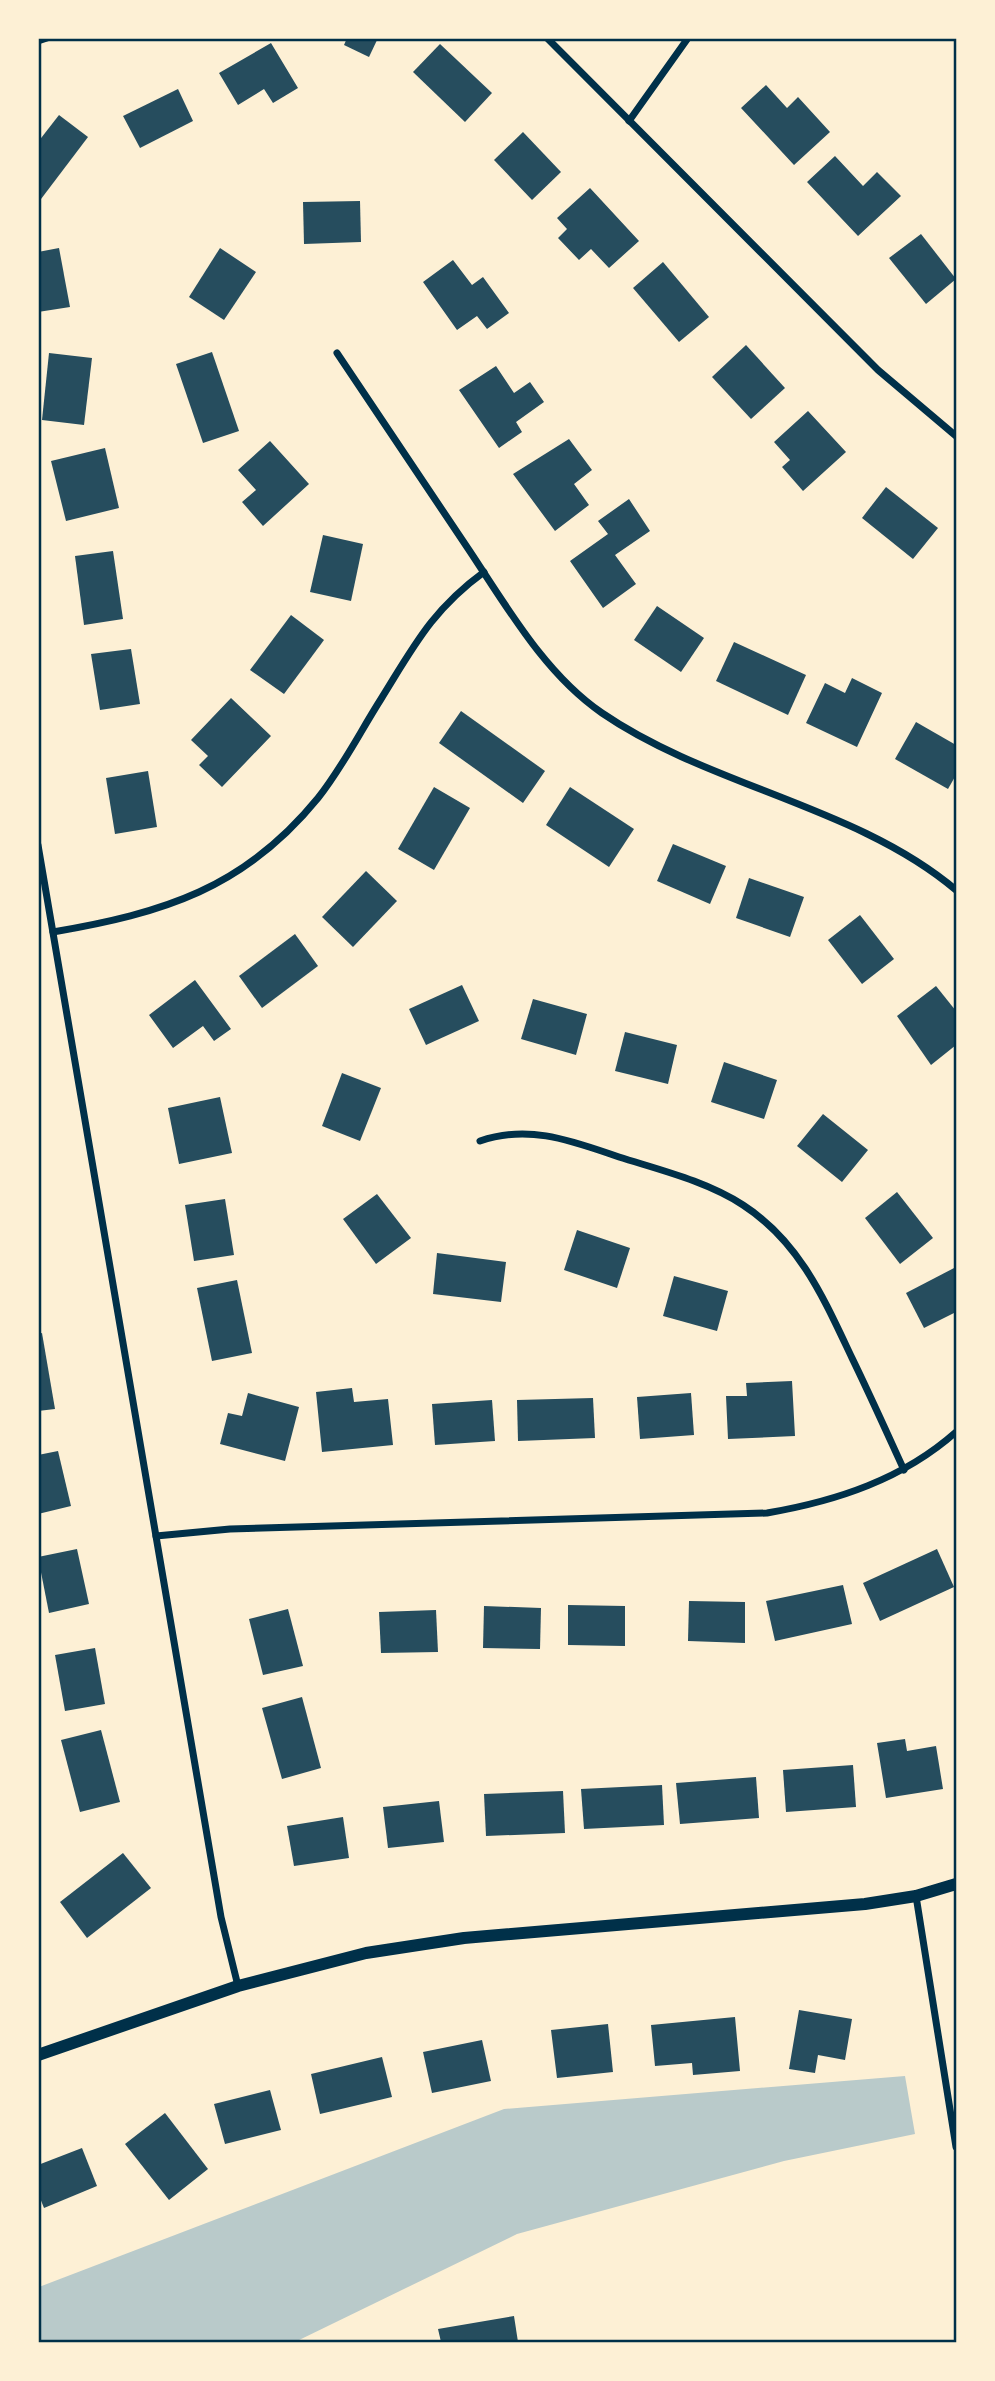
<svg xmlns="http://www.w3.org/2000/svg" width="995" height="2381" font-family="'Source Serif 4',serif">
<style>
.green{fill:#b9caca}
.building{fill:#264d5e}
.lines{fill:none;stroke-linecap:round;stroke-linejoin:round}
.minor{stroke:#003049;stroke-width:7}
.tertiary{stroke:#003049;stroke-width:12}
.neatline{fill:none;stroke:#003049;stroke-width:2.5}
</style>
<rect width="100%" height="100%" fill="#fdf0d5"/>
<polygon class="green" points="905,2076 915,2134 784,2161 517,2234 295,2342 39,2342 39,2287 504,2109"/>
<g class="building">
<polygon points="347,38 378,38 369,57 344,45"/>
<polygon points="271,43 298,88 273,103 264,89 238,105 219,73"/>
<polygon points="440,44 492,93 465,122 413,72"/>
<polygon points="766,85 787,108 798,97 830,132 794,165 741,108"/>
<polygon points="178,89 193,121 140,148 123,116"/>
<polygon points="59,115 88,137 38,203 38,142"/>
<polygon points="523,132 561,172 532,200 494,160"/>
<polygon points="835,156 863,186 877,172 901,196 858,236 807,182"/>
<polygon points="590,188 639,241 609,268 591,249 579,260 558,238 567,229 557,218"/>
<polygon points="360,201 361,242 304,244 303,202"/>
<polygon points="921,234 956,279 926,304 889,258"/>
<polygon points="59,248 70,307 38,312 38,252"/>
<polygon points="220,248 256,272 224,320 189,297"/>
<polygon points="453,260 472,285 483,277 509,313 487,329 477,316 457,330 423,282"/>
<polygon points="663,262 709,317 679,342 633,288"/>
<polygon points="746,345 785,388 751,419 712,377"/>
<polygon points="212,352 239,431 203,443 176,364"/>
<polygon points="49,353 92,358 84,425 42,420"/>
<polygon points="496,366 514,393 530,382 544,402 516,422 522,432 499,448 459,390"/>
<polygon points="808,411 846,452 803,491 782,467 790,460 774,442"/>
<polygon points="569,439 592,470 574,484 589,505 555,531 513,474"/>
<polygon points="270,441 309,484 263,526 242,502 256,490 238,470"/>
<polygon points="105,448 119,508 66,521 51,461"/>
<polygon points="886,487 938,528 913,559 862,518"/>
<polygon points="629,499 650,531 615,555 636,584 603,608 570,561 608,534 598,521"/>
<polygon points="323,535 363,544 351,601 310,592"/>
<polygon points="113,551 123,619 84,625 75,556"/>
<polygon points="657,606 704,638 681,672 634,640"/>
<polygon points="291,615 324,640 284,694 250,670"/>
<polygon points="734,642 806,675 788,715 716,681"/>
<polygon points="131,649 140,704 100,710 91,654"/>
<polygon points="852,678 882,693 857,747 806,723 825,683 845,693"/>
<polygon points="231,698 271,736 222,787 199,765 208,756 191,740"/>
<polygon points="461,711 545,771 523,803 439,743"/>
<polygon points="916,722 956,745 956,775 948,789 895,759"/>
<polygon points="148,771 157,827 115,834 106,778"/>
<polygon points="434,787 470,808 434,870 398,849"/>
<polygon points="570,787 634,829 609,867 546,825"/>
<polygon points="673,844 726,866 710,904 657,881"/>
<polygon points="366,871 397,901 353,947 322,917"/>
<polygon points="749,878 804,897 790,937 736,918"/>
<polygon points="860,915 894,959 862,984 828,940"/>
<polygon points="295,934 318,966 262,1008 239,976"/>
<polygon points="195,980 231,1029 214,1041 203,1026 173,1048 149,1015"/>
<polygon points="462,985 479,1021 426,1045 409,1009"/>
<polygon points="936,986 956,1011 956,1045 931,1065 897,1016"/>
<polygon points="533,999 587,1014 576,1055 521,1039"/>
<polygon points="625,1032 677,1045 668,1084 615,1071"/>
<polygon points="724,1062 777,1080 764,1119 711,1102"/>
<polygon points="342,1073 381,1088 360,1141 322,1126"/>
<polygon points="220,1097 232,1153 179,1164 168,1108"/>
<polygon points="823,1114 868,1150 842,1182 797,1146"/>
<polygon points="897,1192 933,1238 900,1264 865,1218"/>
<polygon points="377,1194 411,1238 376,1264 343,1219"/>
<polygon points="225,1199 234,1255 194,1261 185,1205"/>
<polygon points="577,1230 630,1248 617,1288 564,1270"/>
<polygon points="437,1253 506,1262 501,1302 433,1294"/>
<polygon points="956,1267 956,1312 924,1328 906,1293"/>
<polygon points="674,1276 728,1291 717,1331 663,1316"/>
<polygon points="237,1280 252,1353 212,1361 197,1288"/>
<polygon points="42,1333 55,1409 38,1411 38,1334"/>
<polygon points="792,1381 795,1436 728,1439 726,1396 747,1396 746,1383"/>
<polygon points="352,1388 354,1402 388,1399 393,1445 322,1452 316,1392"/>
<polygon points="248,1393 299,1407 285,1461 220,1444 228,1413 242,1416"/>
<polygon points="691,1393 694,1435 640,1439 637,1397"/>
<polygon points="593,1398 595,1438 518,1441 517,1400"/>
<polygon points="492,1400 495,1441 435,1445 432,1404"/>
<polygon points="58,1451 71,1506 38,1514 38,1455"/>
<polygon points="77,1549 89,1604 49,1613 38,1557"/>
<polygon points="937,1549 954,1587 880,1621 863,1583"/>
<polygon points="843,1585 852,1624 775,1641 766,1601"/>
<polygon points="689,1601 745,1602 745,1643 688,1641"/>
<polygon points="568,1605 625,1606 625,1646 568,1645"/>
<polygon points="484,1606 541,1608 540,1649 483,1648"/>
<polygon points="288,1609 303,1666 263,1675 249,1619"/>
<polygon points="436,1610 438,1652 381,1653 379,1612"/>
<polygon points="95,1648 105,1704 65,1711 55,1655"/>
<polygon points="302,1697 321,1768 282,1779 262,1708"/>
<polygon points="101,1730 120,1802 80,1812 61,1740"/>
<polygon points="905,1739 907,1751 936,1746 943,1789 886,1798 877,1743"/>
<polygon points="853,1765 856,1807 786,1812 783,1770"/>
<polygon points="756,1777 759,1818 680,1824 676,1783"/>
<polygon points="662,1785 664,1825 584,1829 581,1789"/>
<polygon points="563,1791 565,1833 486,1836 484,1794"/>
<polygon points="439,1801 444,1842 388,1848 383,1807"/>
<polygon points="343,1817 349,1858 294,1866 287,1826"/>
<polygon points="123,1853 151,1888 87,1938 60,1902"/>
<polygon points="799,2010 852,2019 845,2060 818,2055 815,2073 789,2069"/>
<polygon points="735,2017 740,2071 693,2075 692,2063 655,2066 651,2025"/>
<polygon points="608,2024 613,2072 557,2078 551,2030"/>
<polygon points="482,2040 491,2081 432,2093 423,2052"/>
<polygon points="382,2057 392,2097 320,2114 311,2074"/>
<polygon points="270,2090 281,2130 225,2144 214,2104"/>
<polygon points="165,2113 208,2169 169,2200 125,2144"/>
<polygon points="82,2148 97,2186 44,2208 38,2193 38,2165"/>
<polygon points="514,2316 518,2342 441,2342 438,2329"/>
</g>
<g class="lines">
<g class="minor">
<polyline points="547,38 878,370 956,436"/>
<polyline points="38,41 47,38"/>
<polyline points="629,121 688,38"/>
<path d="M337 353C381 419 425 484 469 550 507 607 545 674 602 713 710 787 857 806 956 890"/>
<polyline points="38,845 221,1917 238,1986"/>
<path d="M53 932C163 913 244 889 318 798 342 768 360 732 381 699 414 646 432 610 484 572"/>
<path d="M480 1141C529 1124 572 1141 619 1157 660 1170 706 1181 743 1205 800 1242 824 1299 852 1358 870 1395 887 1433 904 1470"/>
<path d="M156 1536 230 1529 767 1513C837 1501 903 1479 956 1432"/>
<polyline points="916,1896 956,2147"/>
</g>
<polyline class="tertiary" points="38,2055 238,1986 366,1953 464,1938 865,1904 916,1896 956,1884"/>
</g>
<rect width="995" height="2381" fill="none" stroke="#fdf0d5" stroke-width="80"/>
<rect x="40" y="40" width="915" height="2301" class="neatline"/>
</svg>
